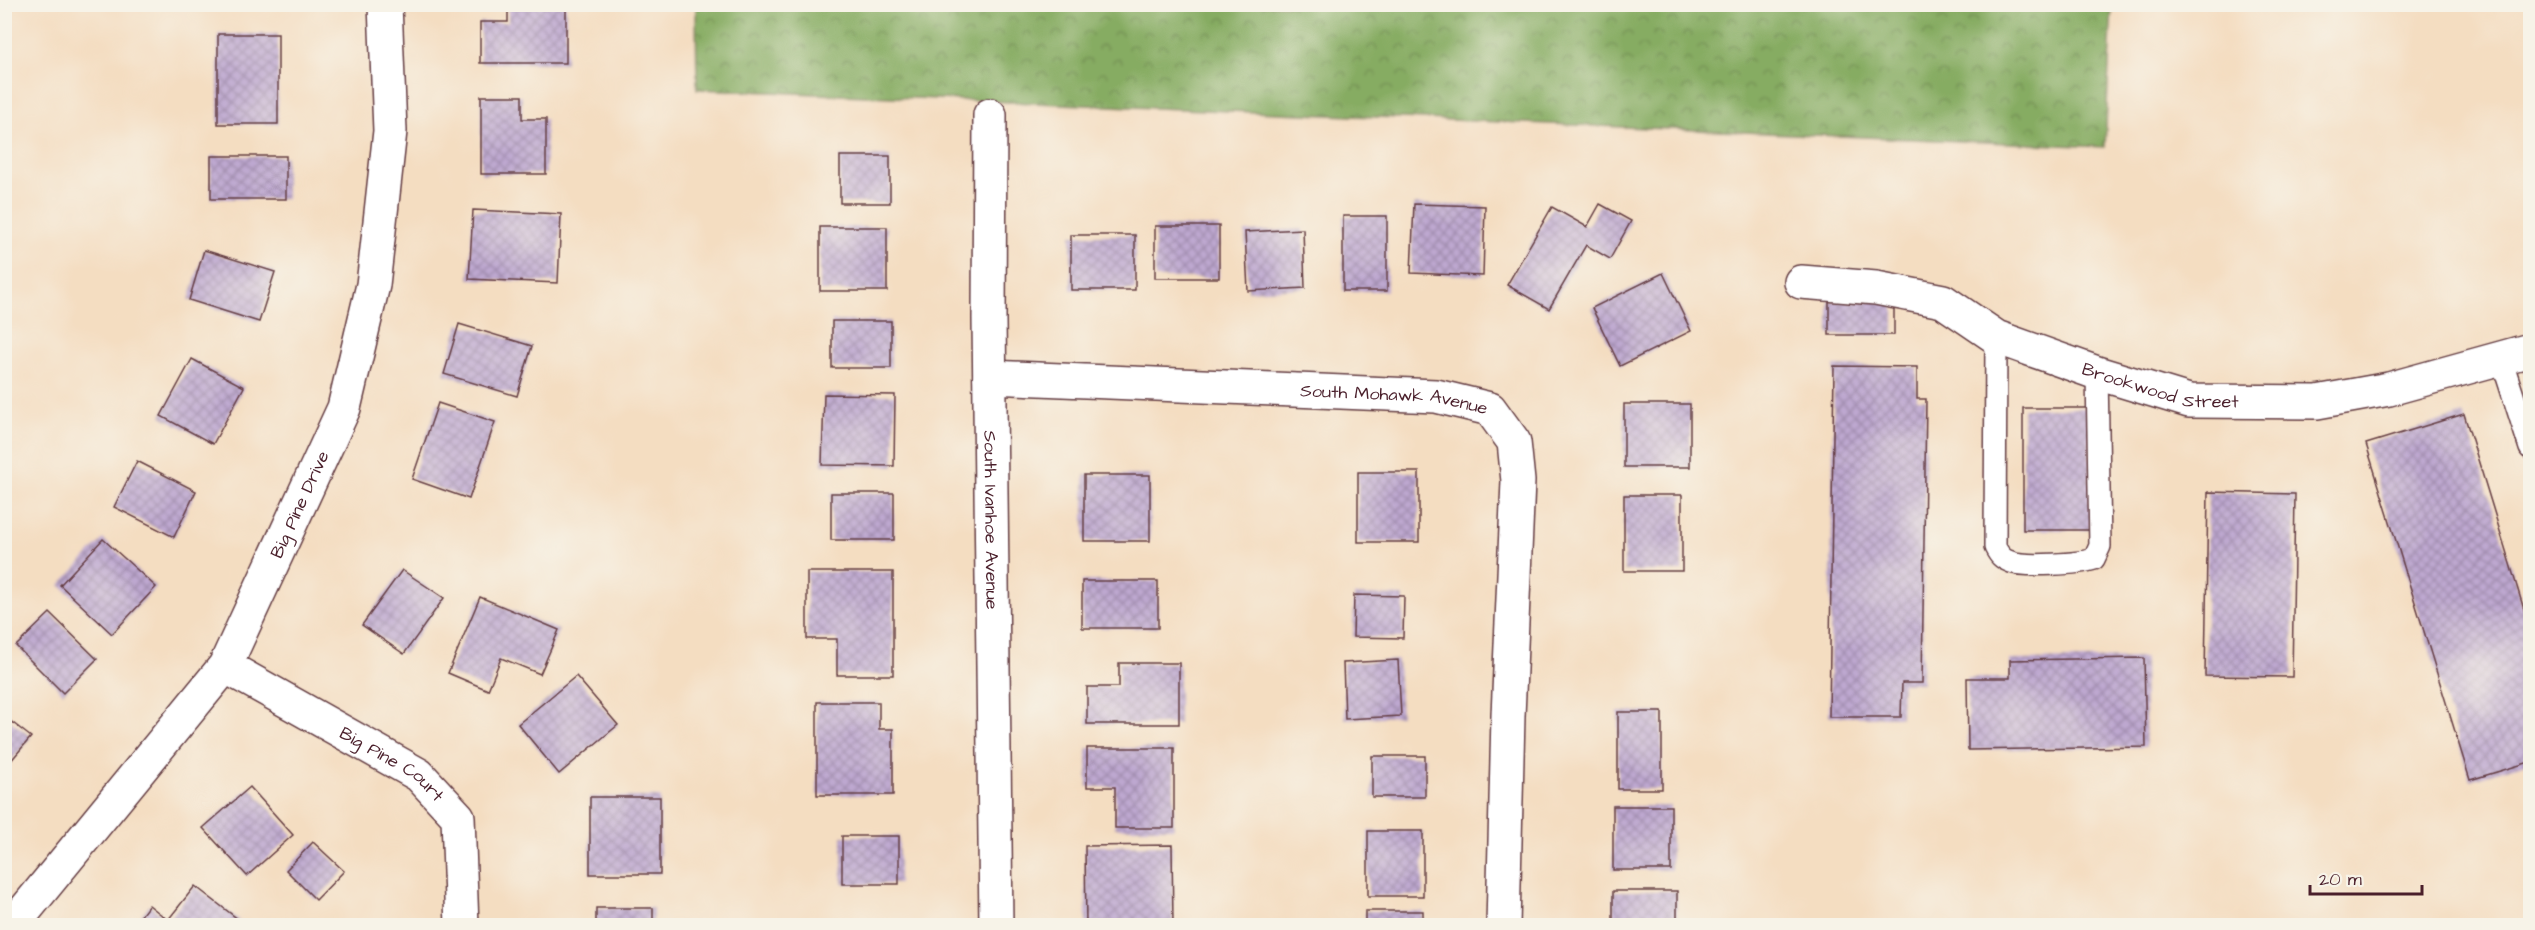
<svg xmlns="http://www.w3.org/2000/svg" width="2535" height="930" font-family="'Architects Daughter',sans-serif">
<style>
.forest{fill:url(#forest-crowns);stroke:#686646;stroke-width:1.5}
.building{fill:url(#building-cross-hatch)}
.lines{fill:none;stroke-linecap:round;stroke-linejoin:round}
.lane-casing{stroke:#643c42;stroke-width:24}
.street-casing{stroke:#643c42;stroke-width:36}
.lane{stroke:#fff;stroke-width:21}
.street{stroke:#fff;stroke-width:33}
.labels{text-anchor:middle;stroke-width:4.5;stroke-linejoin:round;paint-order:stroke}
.street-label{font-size:18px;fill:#4a1f2b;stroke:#f7f3e8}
</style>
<defs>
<pattern id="forest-crowns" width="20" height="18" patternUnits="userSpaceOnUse" patternTransform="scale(1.5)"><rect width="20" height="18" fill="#86ac62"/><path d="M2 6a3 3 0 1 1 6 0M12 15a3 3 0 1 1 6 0" fill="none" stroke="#708b51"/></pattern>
<pattern id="building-cross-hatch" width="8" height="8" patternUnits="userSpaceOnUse" patternTransform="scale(1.5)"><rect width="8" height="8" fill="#bea8d0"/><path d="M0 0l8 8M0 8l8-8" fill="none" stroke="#9c88a9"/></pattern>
</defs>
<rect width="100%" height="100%" fill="#f7f3e8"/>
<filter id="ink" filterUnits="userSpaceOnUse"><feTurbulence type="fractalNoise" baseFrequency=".0167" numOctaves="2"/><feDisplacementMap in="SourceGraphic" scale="12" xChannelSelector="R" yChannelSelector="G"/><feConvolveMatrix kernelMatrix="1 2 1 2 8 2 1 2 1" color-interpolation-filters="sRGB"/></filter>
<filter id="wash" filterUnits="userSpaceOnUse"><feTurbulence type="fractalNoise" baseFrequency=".008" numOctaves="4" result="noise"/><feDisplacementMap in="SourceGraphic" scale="24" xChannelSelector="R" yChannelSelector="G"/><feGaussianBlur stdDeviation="1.35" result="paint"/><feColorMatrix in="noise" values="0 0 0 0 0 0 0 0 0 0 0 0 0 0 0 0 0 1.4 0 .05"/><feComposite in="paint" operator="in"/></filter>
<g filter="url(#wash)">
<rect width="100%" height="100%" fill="#f4ddc1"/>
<polygon class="forest" points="696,5 2112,5 2105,147 697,89"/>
<g id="blocks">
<g class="building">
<polygon points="508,4 566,4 566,63 480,63 480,22 508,22"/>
<rect x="218" y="34" width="60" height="90"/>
<polygon points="481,96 522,96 522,119 546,119 546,174 481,174"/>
<rect x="211" y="156" width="75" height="43"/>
<rect x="840" y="156" width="50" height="47"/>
<polygon points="1414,204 1485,206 1483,276 1411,273"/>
<polygon points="1600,204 1631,221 1610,259 1586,245 1549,309 1507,285 1552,207 1587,227"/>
<polygon points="473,210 561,214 558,283 469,279"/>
<rect x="1343" y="216" width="44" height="75"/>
<rect x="1155" y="226" width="64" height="52"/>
<rect x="820" y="227" width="67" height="64"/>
<polygon points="1303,229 1305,288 1248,291 1245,232"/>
<rect x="1071" y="235" width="64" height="55"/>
<polygon points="204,250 275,272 259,322 189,300"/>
<polygon points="1663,273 1691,331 1620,366 1592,308"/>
<rect x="1829" y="301" width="65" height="34"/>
<rect x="832" y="321" width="59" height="47"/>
<polygon points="459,324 532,346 517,396 444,374"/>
<polygon points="192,359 244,387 213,444 161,416"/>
<polygon points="1834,366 1917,367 1917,399 1926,399 1922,683 1902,683 1901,717 1829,717"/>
<polygon points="824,394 895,395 894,466 822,465"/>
<polygon points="438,403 495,422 469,499 412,479"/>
<rect x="1624" y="404" width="66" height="63"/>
<rect x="2023" y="408" width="67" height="122"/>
<polygon points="2464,414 2530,629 2530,762 2470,780 2366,444"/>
<polygon points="137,461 196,491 174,537 114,507"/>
<rect x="1358" y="472" width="61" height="70"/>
<rect x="1084" y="475" width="66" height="66"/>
<polygon points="2208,492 2295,494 2292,677 2205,676"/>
<rect x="831" y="493" width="63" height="47"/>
<rect x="1624" y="495" width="58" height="76"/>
<polygon points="103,539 156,587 112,634 60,585"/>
<polygon points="402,570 444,598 404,654 362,625"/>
<polygon points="807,572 893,572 893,675 837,675 837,639 807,639"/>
<rect x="1082" y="581" width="76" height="47"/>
<polygon points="1354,595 1404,596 1403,638 1353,637"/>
<polygon points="480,597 559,630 540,674 501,658 488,690 448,673"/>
<polygon points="50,613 97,659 63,693 16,646"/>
<polygon points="2144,658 2146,747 1968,750 1967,678 2010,678 2010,660"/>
<polygon points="1398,660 1401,716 1345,719 1343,663"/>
<polygon points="1119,663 1179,663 1179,724 1087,724 1087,687 1119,687"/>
<polygon points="576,676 618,725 559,774 518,724"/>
<polygon points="817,702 879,702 879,729 893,729 893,795 817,795"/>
<rect x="1618" y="712" width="44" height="77"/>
<polygon points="4,716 31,737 4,769"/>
<polygon points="1087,748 1174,748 1174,828 1115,828 1115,787 1087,787"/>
<rect x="1372" y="756" width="53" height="41"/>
<polygon points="250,787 293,835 247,876 203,828"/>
<rect x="590" y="797" width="70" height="77"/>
<rect x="1613" y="806" width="58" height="64"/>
<rect x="1368" y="831" width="55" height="65"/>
<rect x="842" y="836" width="57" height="48"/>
<polygon points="313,842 344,871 316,900 286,870"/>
<polygon points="1172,845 1173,926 1086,926 1085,846"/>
<polygon points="195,886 239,920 235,926 133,926 149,905 168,920"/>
<rect x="1613" y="891" width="64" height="35"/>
<rect x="596" y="908" width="57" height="18"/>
<rect x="1365" y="911" width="58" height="15"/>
</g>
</g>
</g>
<g filter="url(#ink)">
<use href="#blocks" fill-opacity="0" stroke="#643c42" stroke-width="1.5"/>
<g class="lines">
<defs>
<g id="lane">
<path d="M1996 337 1995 547C1999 555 2002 559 2011 562 2025 567 2080 564 2094 559L2100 546 2097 373"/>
<polyline points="2501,358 2530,448"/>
</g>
<g id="street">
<path id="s1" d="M990 115 989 319 996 926"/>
<path id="s2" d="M1801 282 1876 288 1943 301 1996 337 2097 373 2189 401 2317 402 2389 389 2530 350"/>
<path id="s3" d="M990 377 1436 396 1490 409 1514 442 1518 481 1508 716 1503 926"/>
<path id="s4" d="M225 666 419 775 458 817 462 926"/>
<path id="s5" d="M12 926 225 666 344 408 373 285 390 131 385 4"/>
</g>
</defs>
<use href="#lane" class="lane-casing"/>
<use href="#street" class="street-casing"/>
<use href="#lane" class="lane"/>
<use href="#street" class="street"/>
</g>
</g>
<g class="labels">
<g class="street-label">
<text dy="6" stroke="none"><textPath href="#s2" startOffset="380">Brookwood Street</textPath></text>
<text dy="6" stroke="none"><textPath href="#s3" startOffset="405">South Mohawk Avenue</textPath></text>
<text dy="6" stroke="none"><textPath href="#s5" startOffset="514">Big Pine Drive</textPath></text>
<text dy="6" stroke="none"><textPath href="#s1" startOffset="405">South Ivanhoe Avenue</textPath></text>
<text dy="6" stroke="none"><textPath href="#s4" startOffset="194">Big Pine Court</textPath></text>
</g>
</g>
<rect width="2535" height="930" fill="none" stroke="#f7f3e8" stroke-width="24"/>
<path d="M2310 885v9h112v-9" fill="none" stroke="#4a1f2b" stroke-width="3"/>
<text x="2319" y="885" font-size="18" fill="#4a1f2b" stroke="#f7f3e8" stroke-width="4.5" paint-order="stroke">20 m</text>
</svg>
